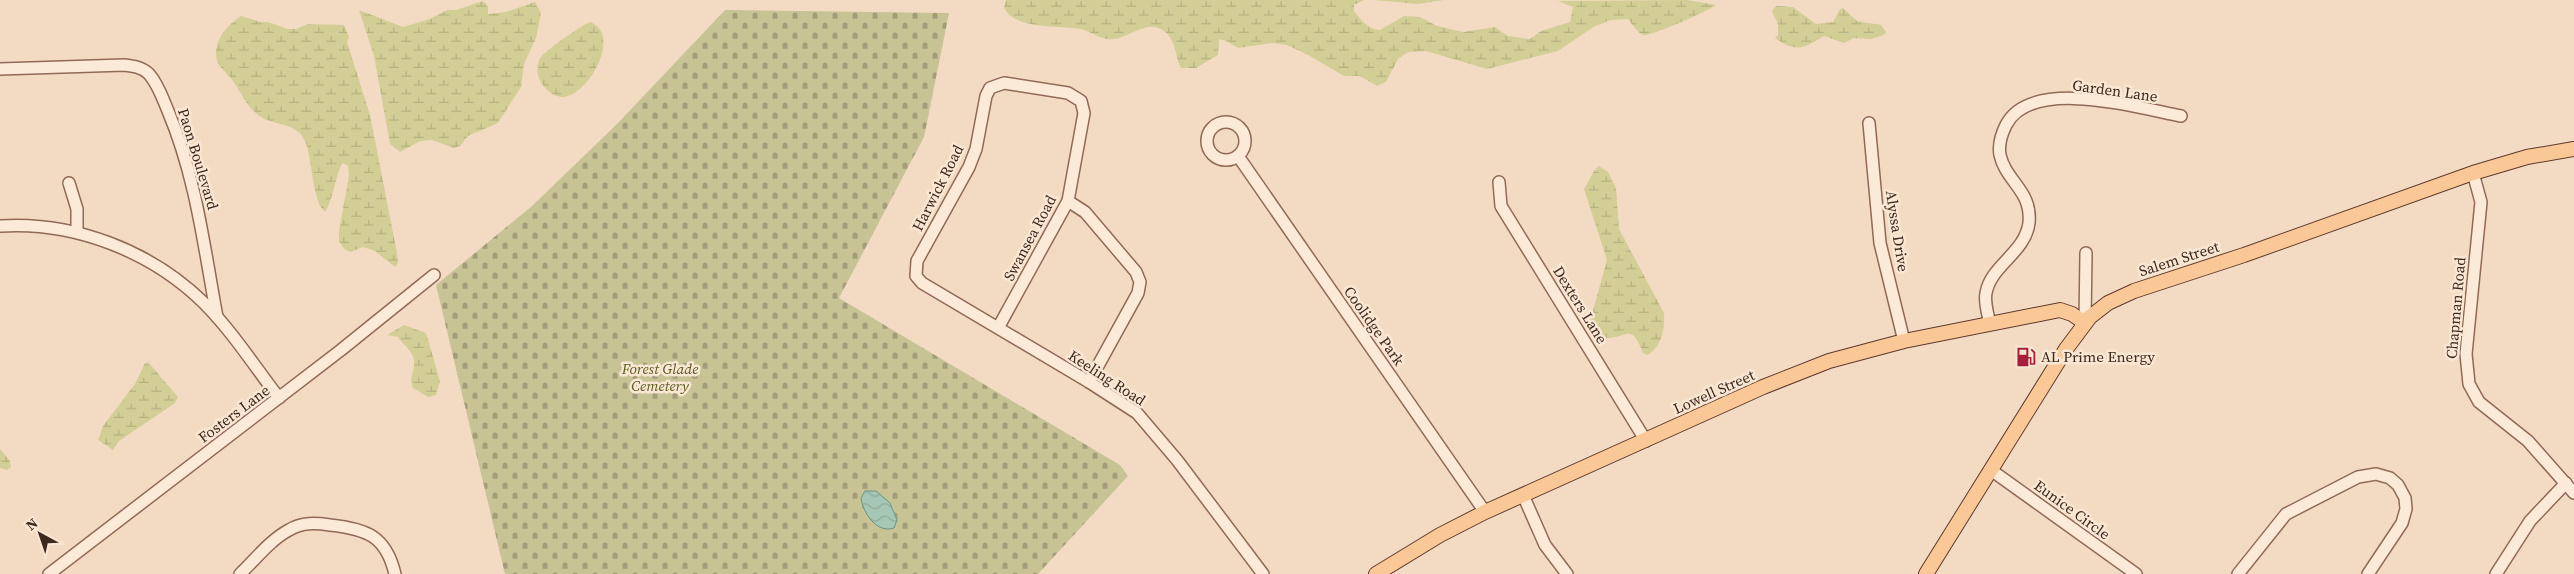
<svg xmlns="http://www.w3.org/2000/svg" width="2574" height="574" font-family="'Source Serif 4',serif">
<style>
.wetland{fill:url(#wetland-marsh)}
.cemetery{fill:url(#cemetery-stones)}
.water{fill:url(#water-waves);stroke:#6b9582}
.lines{fill:none;stroke-linecap:round;stroke-linejoin:round}
.minor-casing{stroke:#906a57;stroke-width:14}
.major-casing{stroke:#5e392c;stroke-width:16}
.minor{stroke:#fcead8;stroke-width:11}
.major{stroke:#fac897;stroke-width:14}
.labels{text-anchor:middle;stroke-width:5;stroke-linejoin:round;paint-order:stroke}
.street-label{font-size:15px;fill:#3e271d;stroke:#f9e7d4}
.poi-label{font-size:15px;fill:#3e271d;stroke:#f9e7d4;text-anchor:start}
.park-label{font-size:15px;font-style:italic;fill:#5a5d21;stroke:#f9e7d4}
</style>
<defs>
<pattern id="wetland-marsh" width="20" height="14" patternUnits="userSpaceOnUse" patternTransform="scale(1.25)"><rect width="20" height="14" fill="#d3ce95"/><path d="M1 5h8M5 5V1M11 12h8M15 12V8" fill="none" stroke="#b6b180"/></pattern>
<pattern id="cemetery-stones" width="16" height="16" patternUnits="userSpaceOnUse" patternTransform="scale(1.25)"><rect width="16" height="16" fill="#c7c395"/><path d="M2 7V4a2 2 0 0 1 4 0v3zM10 15v-3a2 2 0 0 1 4 0v3z" fill="#a39e79"/></pattern>
<pattern id="water-waves" width="16" height="10" patternUnits="userSpaceOnUse" patternTransform="scale(1.25)"><rect width="16" height="10" fill="#a6c6b6"/><path d="M0 5q4-4 8 0t8 0" fill="none" stroke="#90aa9c"/></pattern>
</defs>
<rect width="100%" height="100%" fill="#f3dbc3"/>
<g class="wetland">
<path d="M1006 0H1364L1354 5V11C1360 19 1369 30 1380 30L1404 16 1420 17 1437 26 1463 32 1495 27 1508 36 1530 39 1541 31 1570 22 1573 7 1558 1 1687 0 1716 5C1708 11 1652 36 1644 35 1638 34 1632 24 1628 19L1611 20 1595 26 1558 51 1487 69 1426 51 1408 52 1398 59 1386 82 1377 86 1360 76H1344L1308 55 1287 45 1272 43 1238 48 1226 41 1219 39 1218 55 1196 68H1181C1175 56 1176 40 1164 31 1146 17 1125 43 1106 39 1097 37 1089 31 1081 29 1060 25 1013 30 1004 7Z"/>
<polygon points="1374,0 1444,0 1418,4"/>
<polygon points="483,1 488,6 488,14 506,12 535,2 541,13 536,38 524,64 521,87 498,123 468,136 460,146 454,148 432,140 420,141 400,152 390,144 374,56 359,10 403,27 430,19 447,10 456,10"/>
<path d="M1776 6 1793 7 1816 24 1833 22 1840 9 1843 8 1857 21 1881 25 1886 32 1884 35 1871 39 1854 38 1844 43 1824 36C1803 49 1796 53 1775 38L1778 35V24L1772 11Z"/>
<path d="M241 16 261 22H268L288 29H296L308 24 344 25 349 37 347 42 370 115 397 253 398 263 395 267 375 251 363 247 350 252 344 249 339 241V231L349 176 348 166 343 163C337 168 333 201 325 212 311 200 313 155 304 139 295 122 276 126 261 117 247 108 242 94 233 81 229 75 219 68 217 60 212 42 228 24 241 16Z"/>
<path d="M590 22C623 34 588 97 562 97 545 96 530 72 541 57 547 49 581 26 590 22Z"/>
<path d="M1599 166 1608 172 1616 188 1619 229 1664 313C1665 328 1662 347 1647 355L1643 353C1631 321 1627 339 1606 338L1591 330 1589 325 1607 260 1584 189 1594 171Z"/>
<path d="M404 325 426 333 440 381 436 395 428 397 413 388C408 377 416 371 414 360 412 350 403 345 398 337L387 335Z"/>
<polygon points="148,362 178,397 175,403 119,441 113,450 98,440 103,426 135,384 145,363"/>
<polygon points="0,449 10,461 11,467 7,470 0,468"/>
</g>
<polygon class="cemetery" points="725,10 949,13 924,137 839,298 1120,465 1128,476 1038,574 505,574 436,285 532,206 617,124"/>
<path class="water" d="M865 491H876L890 503 897 520 894 528C877 534 863 513 861 498Z"/>
<g class="lines">
<defs>
<g id="minor">
<path d="M0 69 124 65C133 66 142 67 149 74 158 84 163 99 168 111 196 177 204 247 217 317"/>
<circle cx="1226" cy="141" r="19"/>
<polyline points="1869,123 1880,243 1904,341"/>
<polyline points="1238,156 1485,512"/>
<polyline points="2473,173 2481,202 2466,354 2469,384 2479,402 2528,441 2574,493"/>
<polyline points="1499,182 1501,206 1646,441"/>
<polyline points="69,183 77,209 77,232"/>
<polyline points="1068,201 1085,212 1136,272 1140,282 1138,293 1089,382"/>
<path d="M0 226C74 221 151 251 204 303 232 331 255 367 279 398"/>
<polyline points="2085,323 2086,253"/>
<path d="M1990 324C1988 314 1984 303 1986 293 1991 265 2025 253 2029 223 2032 190 2006 182 2000 155 1998 144 2001 135 2006 125 2031 76 2139 108 2181 116"/>
<polyline points="998,328 1068,201 1084,113 1081,101 1068,93 1004,83 990,88 986,96 976,149 969,167 917,261 916,276 922,283 1089,382 1137,413 1177,460 1263,574"/>
<polyline points="1991,470 2136,574"/>
<polyline points="1523,495 1545,545 1567,574"/>
<polyline points="49,574 341,350 434,275"/>
<path d="M240 574C255 560 270 540 289 530 302 522 316 523 330 525 367 529 386 536 395 574"/>
<polyline points="2238,574 2286,514 2358,477 2376,474 2390,478 2398,485 2405,498 2406,509 2402,523 2368,574"/>
<polyline points="2496,574 2530,521 2566,483"/>
</g>
<g id="major">
<polyline points="1376,574 1440,535 1485,512 1763,387 1829,361 1904,341 2060,310 2072,314 2085,323"/>
<polyline points="1926,574 2066,349 2090,317 2108,303 2134,291 2244,255 2473,173 2527,157 2574,149"/>
</g>
</defs>
<use href="#minor" class="minor-casing"/>
<use href="#major" class="major-casing"/>
<use href="#minor" class="minor"/>
<use href="#major" class="major"/>
</g>
<defs>
<symbol id="fuel-bare" viewBox="-9 -9 18 18"><path d="M-5.5-6h7V0h2V4h1.3V-2.5L3-4.5l.8-.8L6-3V5H2.5V1h-1V6h-7ZM-4.2-4.7v3.2H.2V-4.7Z" fill="#a6203c" stroke="#f9e7d4" stroke-width="2.5" paint-order="stroke"/></symbol>
</defs>
<g fill-rule="evenodd">
<use href="#fuel-bare" x="2012" y="343" width="28" height="28"/>
</g>
<g class="labels">
<g class="street-label">
<text transform="translate(2115 91) rotate(8)" y="5">Garden Lane</text>
<text transform="translate(198 159) rotate(73)" y="5">Paon Boulevard</text>
<text transform="translate(938 188) rotate(-63)" y="5">Harwick Road</text>
<text transform="translate(1897 231) rotate(81)" y="5">Alyssa Drive</text>
<text transform="translate(1030 238) rotate(-62)" y="5">Swansea Road</text>
<text transform="translate(2179 259) rotate(-18)" y="5">Salem Street</text>
<text transform="translate(1580 305) rotate(58)" y="5">Dexters Lane</text>
<text transform="translate(2456 308) rotate(-85)" y="5">Chapman Road</text>
<text transform="translate(1374 326) rotate(55)" y="5">Coolidge Park</text>
<text transform="translate(1107 378) rotate(33)" y="5">Keeling Road</text>
<text transform="translate(1714 392) rotate(-24)" y="5">Lowell Street</text>
<text transform="translate(234 414) rotate(-37)" y="5">Fosters Lane</text>
<text transform="translate(2072 510) rotate(36)" y="5">Eunice Circle</text>
</g>
<g class="poi-label">
<text x="2041" y="362">AL Prime Energy</text>
</g>
<g class="park-label">
<text x="660" y="374">Forest Glade<tspan x="660" dy="17">Cemetery</tspan></text>
</g>
</g>
<g transform="translate(40 534) rotate(320)" stroke="#f9e7d4" stroke-width="4" paint-order="stroke">
<path d="M0-4L9 19L0 12L-9 19Z" fill="#3e271d"/>
<text y="-8" font-size="14" font-weight="bold" text-anchor="middle" fill="#3e271d">N</text>
</g>
</svg>
